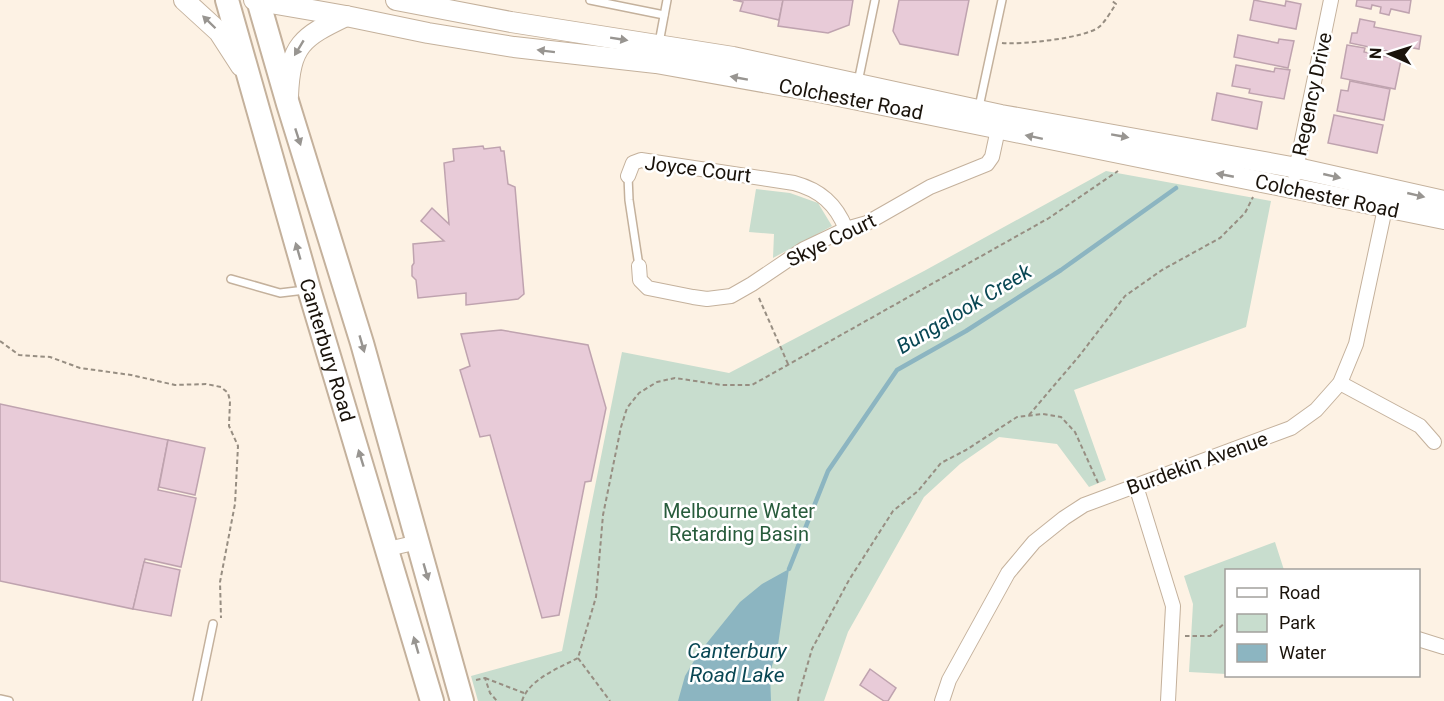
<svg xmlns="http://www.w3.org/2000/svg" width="1444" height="701" font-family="Roboto,sans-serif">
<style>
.green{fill:#c8ddce}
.water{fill:#8cb5c1}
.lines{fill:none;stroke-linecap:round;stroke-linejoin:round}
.stream{stroke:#8cb5c1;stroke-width:4.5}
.building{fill:#e8cbd8;stroke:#bfa3af;stroke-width:1.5}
.service-casing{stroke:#c4b19c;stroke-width:10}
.minor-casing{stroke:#c4b19c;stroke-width:16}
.secondary-casing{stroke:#c4b19c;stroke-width:22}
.primary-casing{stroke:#c4b19c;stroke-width:26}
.path{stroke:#978e82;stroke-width:2;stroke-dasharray:4.5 3;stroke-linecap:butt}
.service{stroke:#fff;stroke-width:7}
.minor{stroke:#fff;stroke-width:14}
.secondary{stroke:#fff;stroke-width:20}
.primary{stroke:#fff;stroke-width:22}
.oneway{fill:#989591}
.labels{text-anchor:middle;stroke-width:5;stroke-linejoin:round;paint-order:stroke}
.street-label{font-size:20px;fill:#1a130b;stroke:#fff}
.park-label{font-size:20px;fill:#285c3c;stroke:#fff}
.water-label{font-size:21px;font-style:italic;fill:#094754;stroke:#fff}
</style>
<rect width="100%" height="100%" fill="#fdf2e4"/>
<g class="green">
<polygon points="1106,171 1271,201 1246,327 1074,390 1106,480 1089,487 1057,444 999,437 960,464 924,497 848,632 824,701 478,701 471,676 562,651 622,352 729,373 924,271"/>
<polygon points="756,189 790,193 818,203 832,226 773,258 774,234 749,232"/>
<polygon points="1275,542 1284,570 1226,570 1226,674 1189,672 1193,604 1184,576"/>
</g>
<polygon class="water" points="789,569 778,645 770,673 771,701 678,701 685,676 698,654 740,602 762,584"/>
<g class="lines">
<polyline class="stream" points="789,569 828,471 897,370 966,331 1061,270 1176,188"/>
</g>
<g class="building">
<polygon points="733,0 783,0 779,20 740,11 743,2"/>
<polygon points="783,0 853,0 849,25 828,33 778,26"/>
<polygon points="899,0 969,0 958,55 900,44 893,31"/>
<polygon points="1254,0 1285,6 1286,1 1301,4 1296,29 1250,20"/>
<polygon points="1357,0 1411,0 1409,13 1391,9 1389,15 1380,13 1381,7 1372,5 1371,9 1356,6"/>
<polygon points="1360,19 1375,22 1374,27 1421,36 1419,49 1408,47 1407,55 1350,43 1352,33 1357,33"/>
<polygon points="1238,35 1278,43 1279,39 1294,41 1288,68 1234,57"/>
<polygon points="1347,45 1365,48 1364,52 1401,60 1395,89 1341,78"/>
<polygon points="1236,65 1274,72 1275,68 1290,70 1284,99 1249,93 1250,89 1232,86"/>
<polygon points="1350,81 1390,89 1384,120 1337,111 1341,90 1348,91"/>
<polygon points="1217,93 1262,102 1257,129 1212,120"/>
<polygon points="1334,115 1383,125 1377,153 1328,143"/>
<polygon points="483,146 484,149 500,147 501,151 504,151 508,184 515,187 524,294 518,299 466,305 466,293 418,298 416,280 412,276 412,266 414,263 413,244 444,241 421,221 432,208 449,224 444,163 454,161 453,149"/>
<polygon points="501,330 588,345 606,408 591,481 585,482 559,615 542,618 490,435 480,437 460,370 470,366 461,334"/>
<polygon points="0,404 168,440 158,490 196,498 181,567 145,559 133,609 0,581"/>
<polygon points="168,440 205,448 195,495 159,487"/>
<polygon points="144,562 180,570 171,616 133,609"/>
<polygon points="870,669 896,688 888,701 884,701 860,685"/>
</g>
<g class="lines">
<defs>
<g id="service">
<polyline points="590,0 664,15"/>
<polyline points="659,43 667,0"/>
<polyline points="858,82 875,0"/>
<polyline points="979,107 1002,0"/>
<polyline points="628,176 629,200 639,266"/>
<polyline points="231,279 280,293 305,290"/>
<polyline points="0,699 9,701"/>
<polyline points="197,701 213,624"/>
</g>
<g id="minor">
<polyline points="1295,174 1331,0"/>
<path d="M628 176 633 163 641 160 794 183C820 190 836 204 846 229"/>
<polyline points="639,266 640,280 648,288 693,297 707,299 731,296 752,284 804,249 846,229 867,223 930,187 987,164 992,157 1000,120"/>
<polyline points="1340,383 1420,426 1434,442"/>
<polyline points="1136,486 1173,606 1168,701"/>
<polyline points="388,549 418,542"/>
<polyline points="1418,639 1444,647"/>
<polyline points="942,701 949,680 1008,573 1034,542 1064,518 1084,505 1291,428 1316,410 1340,383 1356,344 1387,199"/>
</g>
<g id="secondary">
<polyline points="184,0 219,32 241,66"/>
<polyline points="254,0 346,16 428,33 514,47 656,63 819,92 1444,219"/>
<polyline points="396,0 511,22 733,57 1001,115 1297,168 1444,201"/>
<path d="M288 96C290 45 302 37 346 16"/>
</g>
<g id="primary">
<path id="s1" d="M227 0 309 289 432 701"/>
<polyline points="258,0 288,104 362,343 462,701"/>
</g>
</defs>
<use href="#service" class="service-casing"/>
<use href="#minor" class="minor-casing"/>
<use href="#secondary" class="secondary-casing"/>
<use href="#primary" class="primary-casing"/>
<g class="path">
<path d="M1002 43C1020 45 1086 38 1099 27 1106 21 1111 11 1116 4L1111 0"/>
<polyline points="759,298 788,364"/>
<polyline points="0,341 19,355 50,357 80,368 131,375 175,385 206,384 221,387 228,393 230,401 229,426 238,446 235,504 220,582 221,618"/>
<polyline points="1029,415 1080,355 1125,296 1162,270 1220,238 1245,213 1253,197"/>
<polyline points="1185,636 1210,636 1226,622"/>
<polyline points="578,658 610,701"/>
<polyline points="485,678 524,693"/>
<polyline points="476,680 485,678 490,693 497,701"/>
<path d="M522 701C529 679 559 668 578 658L596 597 603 515 621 427 627 408 639 393 657 382 675 378 722 385H752L1049 218 1118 171"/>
<polyline points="798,701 799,694 812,649 849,580 893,511 918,491 941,463 966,450 1017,417 1043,414 1061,417 1075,432 1099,485"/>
</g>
<use href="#service" class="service"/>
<use href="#minor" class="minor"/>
<use href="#secondary" class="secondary"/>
<use href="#primary" class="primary"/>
</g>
<defs><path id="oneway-solid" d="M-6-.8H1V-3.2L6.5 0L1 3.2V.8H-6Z" transform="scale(1.5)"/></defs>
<g class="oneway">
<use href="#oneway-solid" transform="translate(209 22) rotate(-136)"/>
<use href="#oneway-solid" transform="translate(619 39) rotate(9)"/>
<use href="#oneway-solid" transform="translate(299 48) rotate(121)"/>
<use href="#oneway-solid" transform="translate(546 51) rotate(-173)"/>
<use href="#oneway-solid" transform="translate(739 78) rotate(-170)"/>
<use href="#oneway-solid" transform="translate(1120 136) rotate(10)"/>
<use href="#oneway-solid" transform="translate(298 137) rotate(72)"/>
<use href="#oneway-solid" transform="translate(1034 137) rotate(-168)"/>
<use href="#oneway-solid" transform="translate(1225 175) rotate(-169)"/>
<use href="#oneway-solid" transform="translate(1332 176) rotate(13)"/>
<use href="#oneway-solid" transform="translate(1416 195) rotate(13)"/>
<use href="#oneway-solid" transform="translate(298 251) rotate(-106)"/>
<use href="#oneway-solid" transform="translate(362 344) rotate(74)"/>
<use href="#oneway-solid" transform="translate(361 458) rotate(-107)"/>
<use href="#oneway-solid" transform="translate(426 572) rotate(74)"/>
<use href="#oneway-solid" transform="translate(416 645) rotate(-106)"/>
</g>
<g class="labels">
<g class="street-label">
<text transform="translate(1312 94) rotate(-78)" y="7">Regency Drive</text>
<text transform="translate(851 99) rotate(11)" y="7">Colchester Road</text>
<text transform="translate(698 169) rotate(7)" y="7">Joyce Court</text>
<text transform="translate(1327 196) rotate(12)" y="7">Colchester Road</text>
<text transform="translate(831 240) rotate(-26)" y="7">Skye Court</text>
<text dy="7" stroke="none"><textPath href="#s1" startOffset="364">Canterbury Road</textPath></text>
<text transform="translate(1197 463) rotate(-20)" y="7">Burdekin Avenue</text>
</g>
<g class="park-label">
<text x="739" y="518">Melbourne Water<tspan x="739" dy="23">Retarding Basin</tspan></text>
</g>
<g class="water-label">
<text transform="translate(964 309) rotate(-31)" y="7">Bungalook Creek</text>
<text x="737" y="658">Canterbury<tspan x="737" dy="24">Road Lake</tspan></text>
</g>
</g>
<rect x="1225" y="569" width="195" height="108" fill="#ffffff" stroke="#a3a19d" stroke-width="1.5"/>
<rect x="1237" y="588" width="30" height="9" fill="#ffffff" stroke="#a3a19d" stroke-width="1.5"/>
<text x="1279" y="599" font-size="18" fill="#1a130b">Road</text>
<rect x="1237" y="614" width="30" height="18" fill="#c8ddce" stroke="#a3a19d" stroke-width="1.5"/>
<text x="1279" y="629" font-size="18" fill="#1a130b">Park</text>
<rect x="1237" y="644" width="30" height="18" fill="#8cb5c1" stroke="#a3a19d" stroke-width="1.5"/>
<text x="1279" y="659" font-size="18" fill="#1a130b">Water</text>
<g transform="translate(1390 54) rotate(273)" stroke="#ffffff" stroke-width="4.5" paint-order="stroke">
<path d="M0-4.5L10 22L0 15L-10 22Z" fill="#1a130b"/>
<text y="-9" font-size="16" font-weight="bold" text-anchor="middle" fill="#1a130b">N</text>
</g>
</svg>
